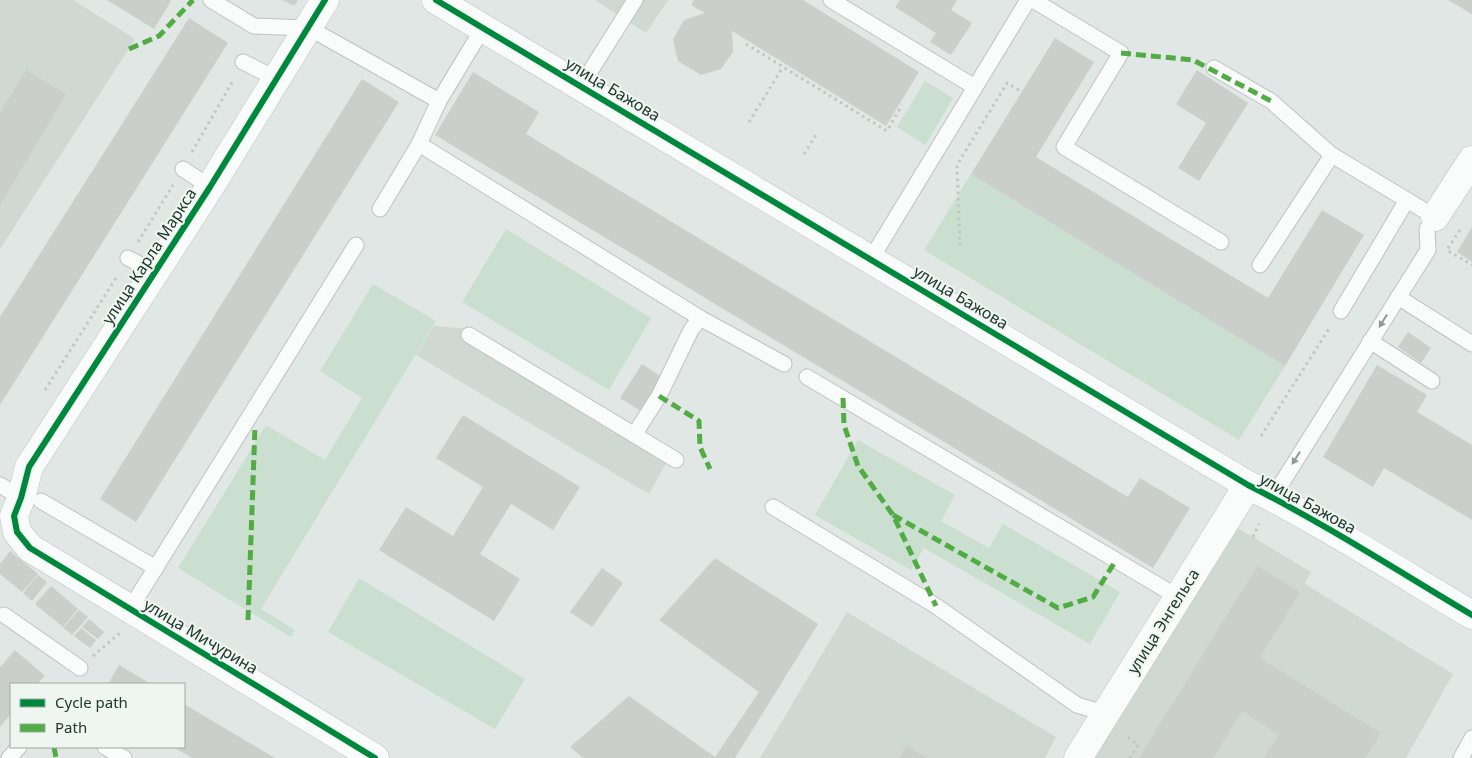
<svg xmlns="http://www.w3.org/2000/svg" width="1472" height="758" font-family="'Noto Sans',sans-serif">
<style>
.built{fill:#cfd8d3}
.green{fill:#cadfcf}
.building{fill:#cacfcc}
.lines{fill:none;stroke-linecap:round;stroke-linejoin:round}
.service-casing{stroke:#bec3c1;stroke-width:17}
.minor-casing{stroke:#bec3c1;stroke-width:29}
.path{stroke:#bfc7c3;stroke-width:3;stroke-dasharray:2.5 4;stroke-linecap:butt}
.service{stroke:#fafbfb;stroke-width:15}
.minor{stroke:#fafbfb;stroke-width:28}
.quiet{stroke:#52ac44;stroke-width:5;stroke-dasharray:10 5;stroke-linecap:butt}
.cycleway-casing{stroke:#eff6f1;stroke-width:9}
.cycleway{stroke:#00873e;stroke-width:6}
.oneway{fill:#8e9a94}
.labels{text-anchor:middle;stroke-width:4;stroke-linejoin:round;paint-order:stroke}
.street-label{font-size:16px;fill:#21382e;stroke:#eff6f1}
</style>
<rect width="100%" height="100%" fill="#e1e7e4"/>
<g class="built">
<polygon points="0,0 73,0 135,39 0,249"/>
<polygon points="595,0 668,0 646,33"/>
<polygon points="434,326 471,329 673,451 649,494 416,355"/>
<polygon points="1233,525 1311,572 1305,584 1453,674 1406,758 1091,758"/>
<polygon points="847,612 1056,737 1045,758 760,758"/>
</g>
<g class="green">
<polygon points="925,81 953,98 925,145 897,127"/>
<polygon points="971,174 1285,366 1239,440 924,250"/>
<polygon points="506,229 651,318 609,390 462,302"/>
<polygon points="373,284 436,321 261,609 295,630 291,637 178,568 266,425 325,460 362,398 320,371"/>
<polygon points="858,440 955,495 941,521 989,548 1003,524 1120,592 1090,644 924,548 911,570 815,515"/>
<polygon points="359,578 525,679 495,729 328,632"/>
</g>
<g class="building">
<polygon points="107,0 170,0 171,1 154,29"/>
<polygon points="283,0 298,0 294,6"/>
<polygon points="694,0 803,0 919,72 886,126 732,31 733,52 721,69 701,75 678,61 673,39 684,20 705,13 691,5"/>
<polygon points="900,0 957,0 951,10 972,23 951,55 930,42 936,33 895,7"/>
<polygon points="1448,0 1472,0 1472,14"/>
<polygon points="189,18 228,43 0,405 0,317"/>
<polygon points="1055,38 1094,62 1036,157 1268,298 1322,210 1364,235 1285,366 971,174"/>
<polygon points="26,70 66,94 0,205 0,113"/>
<polygon points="1197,70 1248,103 1199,181 1178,168 1206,123 1176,104"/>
<polygon points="473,72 539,112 526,134 1128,497 1140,478 1190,508 1153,568 435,135"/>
<polygon points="362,79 399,102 136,522 100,499"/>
<polygon points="1472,227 1472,262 1457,252"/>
<polygon points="1408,332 1431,348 1421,363 1398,347"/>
<polygon points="642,364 663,378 641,411 620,398"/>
<polygon points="1377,365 1427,395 1417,412 1472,445 1472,520 1384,468 1373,487 1323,457"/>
<polygon points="463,415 580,487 553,530 511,504 480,554 520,579 494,621 379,550 406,507 453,536 483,487 436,458"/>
<polygon points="10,551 38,574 22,592 0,574 0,564"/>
<polygon points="715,558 818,624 735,758 583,758 570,747 629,696 715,757 759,692 659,620"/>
<polygon points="1257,566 1300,592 1260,658 1381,733 1365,758 1264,758 1279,735 1242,711 1213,758 1139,758"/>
<polygon points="602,568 623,583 592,627 570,612"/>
<polygon points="38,575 47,582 32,601 23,593"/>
<polygon points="51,586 78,609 63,627 35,604"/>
<polygon points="79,610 88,617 72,635 63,628"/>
<polygon points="89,619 104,632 98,639 82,627"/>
<polygon points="81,628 96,640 90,648 74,636"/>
<polygon points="15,650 45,676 37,684 11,684 11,714 0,727 0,667"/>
<polygon points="119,665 151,684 108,684"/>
<polygon points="184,704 275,758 192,758 173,747 184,747"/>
<polygon points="907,745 927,758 899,758"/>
</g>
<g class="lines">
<defs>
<g id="service">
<polyline points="211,0 254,26 309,28 439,101"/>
<polyline points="831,0 975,87"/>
<polyline points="1033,0 1121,53 1064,147 1221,242"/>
<polyline points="243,62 277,79"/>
<polyline points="1214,68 1271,101 1332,155 1435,217 1427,229 1428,250 1273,497"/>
<polyline points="581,86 635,0"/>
<polyline points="419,144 700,318 784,364"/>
<polyline points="183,169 210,187"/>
<polyline points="380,209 419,144 439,101 483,28"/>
<polyline points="128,258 154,272"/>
<polyline points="871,259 1028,0"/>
<polyline points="1260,265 1332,155"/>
<polyline points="1398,297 1472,344"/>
<polyline points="1341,311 1407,200"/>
<polyline points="469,335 676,460"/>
<polyline points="1370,341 1432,381"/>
<polyline points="807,377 1178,597"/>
<polyline points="634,435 659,396 691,330 700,318"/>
<polyline points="0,485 21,498"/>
<polyline points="41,501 156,568"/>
<polyline points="773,507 936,606 1077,705 1104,713"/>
<polyline points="130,609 356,245"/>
<polyline points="4,615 80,668"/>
<polyline points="105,747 124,758"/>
<polyline points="9,758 19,747"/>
<polyline points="1461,758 1472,738"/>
</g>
<g id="minor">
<polyline points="325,0 210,187 29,467 21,498 14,516 17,532 30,548 375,758"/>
<path d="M436 0 1248 485C1325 524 1398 571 1472 615"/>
<polyline points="1435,217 1472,160"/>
<polyline points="1078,758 1248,485"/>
</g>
</defs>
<use href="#service" class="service-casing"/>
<use href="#minor" class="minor-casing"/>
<g class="path">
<polyline points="746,44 887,131 902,105"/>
<polyline points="749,122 783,67"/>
<polyline points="192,152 234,79"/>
<polyline points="804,154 816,135"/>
<polyline points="1460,230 1447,250 1472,265"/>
<polyline points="138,242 173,185"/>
<polyline points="960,246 957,165 1007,83 1022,92"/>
<polyline points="45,390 118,275"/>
<polyline points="1261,436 1330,327"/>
<polyline points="1253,537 1259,524"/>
<polyline points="93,656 120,633"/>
<polyline points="1128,737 1138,745 1130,758"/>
</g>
<use href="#service" class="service"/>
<use href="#minor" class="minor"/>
<g class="quiet">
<polyline points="129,49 159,36 193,0"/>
<polyline points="1121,53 1193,60 1271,101"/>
<polyline points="659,396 699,421 700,447 710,469"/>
<polyline points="843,398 844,425 858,466 893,515 936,606"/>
<polyline points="893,515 1058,608 1093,597 1116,560"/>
<polyline points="248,620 255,427"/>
<polyline points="54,747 56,758"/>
</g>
<defs>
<g id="cycleway">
<polyline points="325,0 210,187 29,467 21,498 14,516 17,532 30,548 375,758"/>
<path d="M436 0 1248 485C1325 524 1398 571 1472 615"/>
</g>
</defs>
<use href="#cycleway" class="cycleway-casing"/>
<use href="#cycleway" class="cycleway"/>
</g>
<defs><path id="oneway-solid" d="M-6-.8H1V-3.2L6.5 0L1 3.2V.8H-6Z" transform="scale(1.25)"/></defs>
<g class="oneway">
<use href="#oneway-solid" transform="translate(1383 321) rotate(122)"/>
<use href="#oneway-solid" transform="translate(1296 458) rotate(122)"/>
</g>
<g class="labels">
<g class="street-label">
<text transform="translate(613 89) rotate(31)" y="6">улица Бажова</text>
<text transform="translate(149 256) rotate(-57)" y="6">улица Карла Маркса</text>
<text transform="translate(961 297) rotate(31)" y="6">улица Бажова</text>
<text transform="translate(1308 503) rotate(29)" y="6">улица Бажова</text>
<text transform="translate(1163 621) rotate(-58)" y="6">улица Энгельса</text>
<text transform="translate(201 636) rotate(31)" y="6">улица Мичурина</text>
</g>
</g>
<rect x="10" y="683" width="175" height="65" fill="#eff6f1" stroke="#9daaa3"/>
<rect x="20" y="699" width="25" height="8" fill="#00873e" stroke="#9daaa3"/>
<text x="55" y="708" font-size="15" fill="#21382e">Cycle path</text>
<rect x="20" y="724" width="25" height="8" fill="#52ac44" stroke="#9daaa3"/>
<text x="55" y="733" font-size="15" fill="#21382e">Path</text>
</svg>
